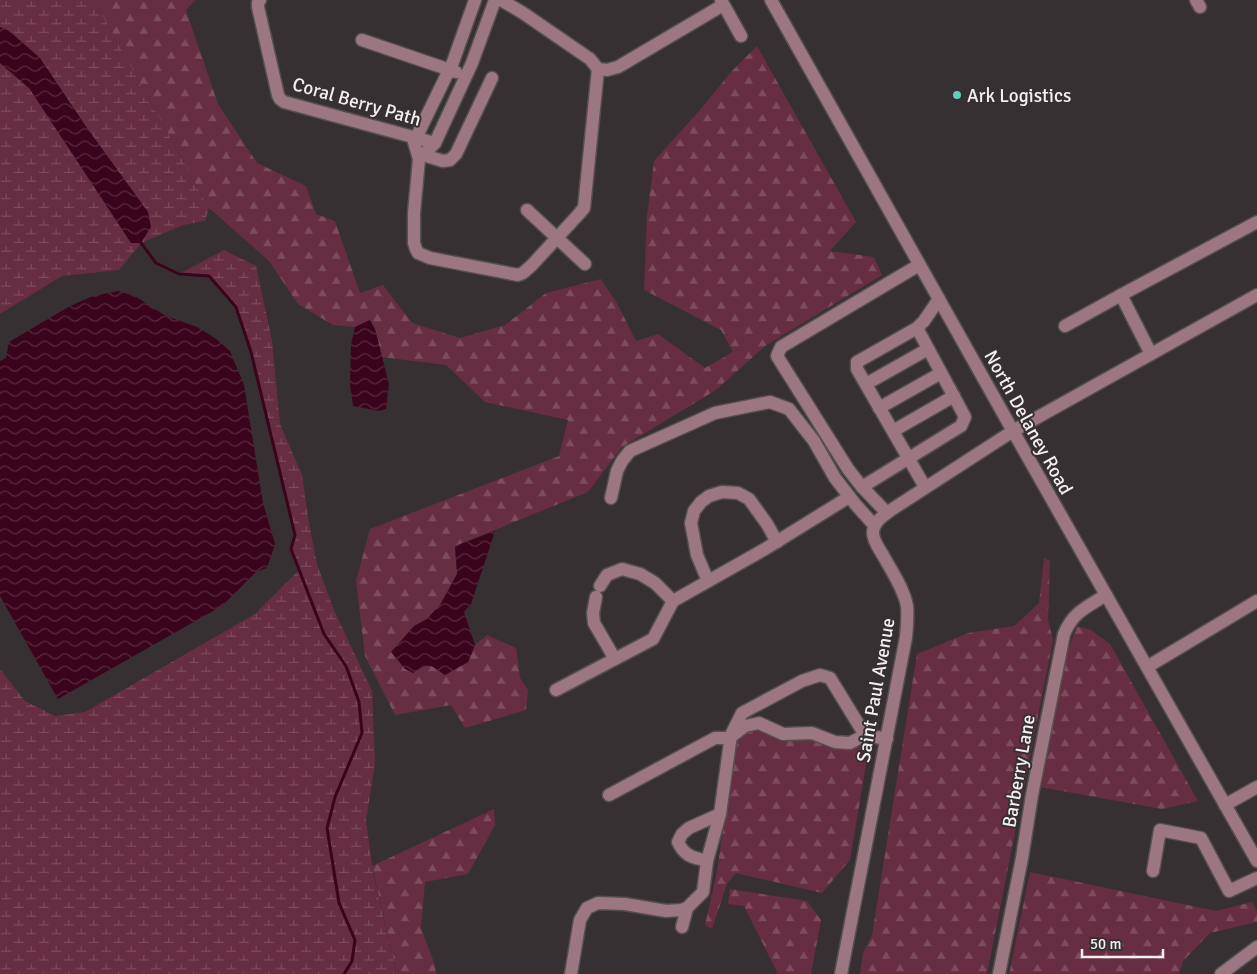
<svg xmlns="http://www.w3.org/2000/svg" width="1257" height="974" font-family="Signika,sans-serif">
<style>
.forest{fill:url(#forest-firs)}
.wetland{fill:url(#wetland-marsh)}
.water{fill:url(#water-waves)}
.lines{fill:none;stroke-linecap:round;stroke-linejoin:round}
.stream{stroke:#3b041d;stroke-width:3}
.minor-casing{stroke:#554f50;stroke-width:15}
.minor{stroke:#9c7782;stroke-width:12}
.poi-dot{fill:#5dceb9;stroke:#373032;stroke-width:2}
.labels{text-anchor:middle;stroke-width:4;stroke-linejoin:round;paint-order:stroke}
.poi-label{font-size:19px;fill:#f4eff0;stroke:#373032;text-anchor:start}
.street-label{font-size:19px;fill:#f4eff0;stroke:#373032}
</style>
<defs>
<pattern id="forest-firs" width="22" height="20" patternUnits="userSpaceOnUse" patternTransform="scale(1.25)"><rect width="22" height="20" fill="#672d42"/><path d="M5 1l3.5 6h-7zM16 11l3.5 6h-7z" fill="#7d4c5e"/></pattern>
<pattern id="wetland-marsh" width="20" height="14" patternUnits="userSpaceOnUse" patternTransform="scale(1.25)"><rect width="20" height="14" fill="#672d42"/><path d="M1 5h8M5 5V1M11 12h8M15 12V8" fill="none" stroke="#7d4c5e"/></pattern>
<pattern id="water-waves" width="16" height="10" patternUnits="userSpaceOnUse" patternTransform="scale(1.25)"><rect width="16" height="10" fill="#3b041d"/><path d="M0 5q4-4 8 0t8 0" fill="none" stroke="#58293e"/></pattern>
</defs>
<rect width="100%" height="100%" fill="#373032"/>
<g class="forest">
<polygon points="94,0 195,0 186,10 218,104 257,163 306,186 316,214 335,221 360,293 383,285 412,323 460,338 505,325 546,293 601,279 618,305 636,341 658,334 705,368 733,352 721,330 644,290 647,216 654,161 699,111 732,71 757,46 856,222 830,251 874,257 882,275 765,346 716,390 622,447 588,492 455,546 457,574 440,605 427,619 414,626 412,673 425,665 432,666 468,662 475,645 487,635 516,648 520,678 528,690 526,710 465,728 451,705 395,715 365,656 356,581 370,529 559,456 568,420 485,402 446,365 382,357 375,329 370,320 355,327 333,325 298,304 269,261 209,208"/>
<polygon points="1044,558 1050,561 1048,620 1053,640 987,974 860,974 863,953 872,935 917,654 968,633 1014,626 1039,603"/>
<polygon points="1077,626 1091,630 1110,644 1198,801 1162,809 1040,787 1066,654"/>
<polygon points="758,730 778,739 810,738 834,749 869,746 850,860 822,893 736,873 727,884 712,929 705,925 717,872 735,741 745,732"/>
<polygon points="494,809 495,825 468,874 425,882 421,928 435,965 436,974 397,974 372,866"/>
<polygon points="1030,872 1216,911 1252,902 1257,911 1257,922 1210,933 1183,961 1179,974 1009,974"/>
<polygon points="730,889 807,901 821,920 811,974 778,974 744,906 728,904"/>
</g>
<g class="wetland">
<polygon points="0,0 94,0 209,208 205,221 183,225 141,243 119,270 62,276 0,314 0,63 29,87 131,243 151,227 147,212 87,128 40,58 8,30 0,27"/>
<polygon points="224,250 256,266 272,341 280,424 302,475 308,518 317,564 334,610 372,691 375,764 366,821 373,873 397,974 0,974 0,669 25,701 55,716 85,712 255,614 298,571 291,549 295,535 251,352 236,307 209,276 179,274"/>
</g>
<g class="water">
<polygon points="0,27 8,30 40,58 87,128 148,212 151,227 141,243 131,243 29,88 0,63"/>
<polygon points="118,291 135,296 166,316 197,327 215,338 230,351 244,385 263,503 275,544 267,568 256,572 222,606 58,699 0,596 0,361 6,358 9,342 70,306 93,296"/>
<polygon points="370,320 375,329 389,384 386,409 379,411 353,406 350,384 351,345 355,327"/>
<path d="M495 531 471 604 464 612 475 645 468 662 445 675C429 664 430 662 413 673L405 669 391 652 414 626 427 619 440 605 457 574 455 546Z"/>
</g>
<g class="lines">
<polyline class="stream" points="141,243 156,263 179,274 209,276 236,307 251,352 295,535 291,549 324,634 346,666 359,702 362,733 335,797 327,828 339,903 355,940 352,961 344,974"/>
<defs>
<g id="minor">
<polyline points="260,0 258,3 258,7 278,95 280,99 284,102 435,143"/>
<polyline points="475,0 453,62 414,142 419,159 414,213 414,243 416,249 418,253 430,258 518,275 523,273 532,265 578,215 584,208 598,69"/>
<polyline points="501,0 523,13 590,59 598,69"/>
<polyline points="721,0 741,36"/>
<polyline points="771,0 1013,431 1257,861"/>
<polyline points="1196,0 1200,7"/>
<polyline points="362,40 456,72"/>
<polyline points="598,69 607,70 618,67 723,5"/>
<polyline points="423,155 443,161 450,160 456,154 492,78"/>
<polyline points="419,159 435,143 472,63 495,0"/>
<polyline points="527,210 585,264"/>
<polyline points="1065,326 1121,295"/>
<polyline points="917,328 965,417 961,426 862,487 848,469 777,356 781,347 919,265"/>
<polyline points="1151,354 1121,295 1257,222"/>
<polyline points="866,384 928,349"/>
<polyline points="879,408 941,373"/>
<polyline points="893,431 954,396"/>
<polyline points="862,487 887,513"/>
<polyline points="925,487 857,369 857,362 917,328 924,321 939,299"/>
<polyline points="611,498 617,471 622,461 630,451 715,413 770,402 789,409 814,441 835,478 856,505 874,525"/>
<polyline points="708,581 697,555 691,523 694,511 701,502 709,496 722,492 738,493 749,499 767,524 777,542"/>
<polyline points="600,586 607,575 622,569 640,574 655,583 673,601"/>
<polyline points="596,597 593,613 594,623 615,659"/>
<polyline points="1147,667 1257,601"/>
<polyline points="556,690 653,639 673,601 765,549 849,497"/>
<polyline points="732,736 745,726 759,723 783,734 812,733 835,742 850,743 865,735 887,739"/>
<polyline points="609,795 715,738 730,738"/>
<polyline points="1225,805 1257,787"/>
<polyline points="707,861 720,814"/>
<polyline points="1153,871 1160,830 1201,838 1229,891 1257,878"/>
<polyline points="682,927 687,908"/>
<path d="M571 974 580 920 587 908 598 903 625 904 666 911 681 910 687 908 703 892 707 861C693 857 685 857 678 842L682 834 689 828 720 814 731 735 742 713 802 681 820 675 830 678 865 735"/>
<path d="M841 974 906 637C907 626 908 616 907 606 904 589 892 572 884 557 880 550 873 541 873 533 873 522 884 515 891 510L1013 431 1257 295"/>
<path d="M999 974 1022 858 1032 795 1064 634C1073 612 1087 607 1106 595"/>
<polyline points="1221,974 1257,947"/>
</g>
</defs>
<use href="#minor" class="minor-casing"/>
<use href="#minor" class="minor"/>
</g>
<circle class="poi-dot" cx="957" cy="95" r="5"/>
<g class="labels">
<g class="poi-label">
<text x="967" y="102">Ark Logistics</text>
</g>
<g class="street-label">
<text transform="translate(357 101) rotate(16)" y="7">Coral Berry Path</text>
<text transform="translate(1029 422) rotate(61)" y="7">North Delaney Road</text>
<text transform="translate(875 690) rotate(-80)" y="7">Saint Paul Avenue</text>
<text transform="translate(1018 771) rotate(-80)" y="7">Barberry Lane</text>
</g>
</g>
<path d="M1082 949v8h81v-8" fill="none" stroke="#f4eff0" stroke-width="2.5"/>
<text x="1090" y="949" font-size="15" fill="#f4eff0" stroke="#373032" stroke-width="4" paint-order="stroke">50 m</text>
</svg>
